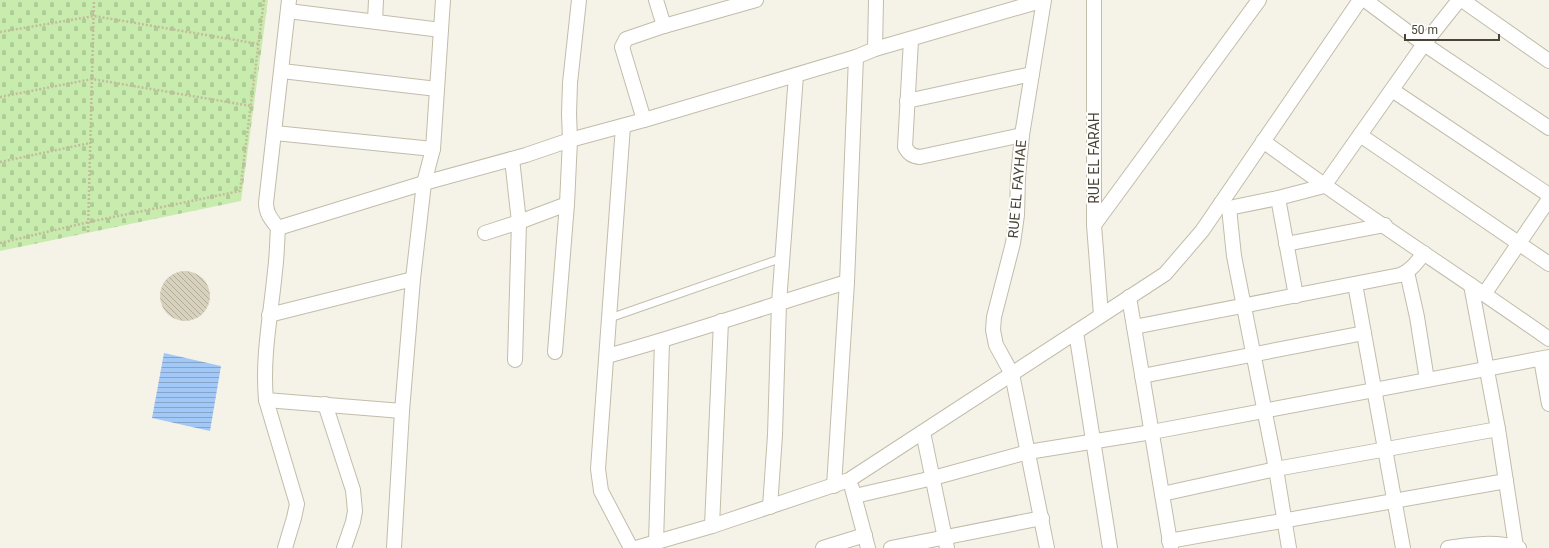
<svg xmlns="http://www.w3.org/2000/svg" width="1549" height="548" font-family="Roboto,sans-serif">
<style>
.cemetery{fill:url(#cemetery-stones)}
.water{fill:url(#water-rules)}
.building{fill:url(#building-back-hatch)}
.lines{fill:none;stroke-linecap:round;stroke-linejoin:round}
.lane-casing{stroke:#c2bcaa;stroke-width:9}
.street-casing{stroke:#c2bcaa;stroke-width:16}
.path{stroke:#c4bb9a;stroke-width:2.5;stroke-dasharray:2 2;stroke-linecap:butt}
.lane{stroke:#fff;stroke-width:7}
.street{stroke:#fff;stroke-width:14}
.labels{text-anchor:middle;stroke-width:4;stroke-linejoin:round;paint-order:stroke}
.street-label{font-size:14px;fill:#494436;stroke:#fff}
</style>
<defs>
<pattern id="cemetery-stones" width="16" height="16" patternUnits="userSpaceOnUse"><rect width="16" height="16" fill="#c8ecae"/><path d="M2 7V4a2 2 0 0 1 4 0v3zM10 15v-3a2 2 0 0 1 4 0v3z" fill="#adcc96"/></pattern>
<pattern id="water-rules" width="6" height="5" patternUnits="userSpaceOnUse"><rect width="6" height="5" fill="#a1c8f6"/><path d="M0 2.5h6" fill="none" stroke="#85a4c8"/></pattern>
<pattern id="building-back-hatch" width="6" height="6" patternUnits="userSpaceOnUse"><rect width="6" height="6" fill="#d8d1bd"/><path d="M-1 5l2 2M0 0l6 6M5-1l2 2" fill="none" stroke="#b1ab9a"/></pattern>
</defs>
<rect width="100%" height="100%" fill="#f5f3e8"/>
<polygon class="cemetery" points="0,0 268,0 241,201 0,251"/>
<polygon class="water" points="164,353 221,366 210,431 152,418"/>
<circle class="building" cx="185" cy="296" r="25"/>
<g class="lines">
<defs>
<polyline id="lane" points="610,318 782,258"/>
<g id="street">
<polyline points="656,0 664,26"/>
<polyline points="1094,0 1094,225 1101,315"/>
<polyline points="1365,0 1424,44 1549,128"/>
<polyline points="1462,0 1549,61"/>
<polyline points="288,11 441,30"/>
<polyline points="375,21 376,0"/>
<path d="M911 40 905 147C909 154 912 156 920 157L1022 135"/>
<polyline points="875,49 876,0"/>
<polyline points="282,71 437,89"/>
<polyline points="1392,90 1549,195"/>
<polyline points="907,101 1032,74"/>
<polyline points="644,120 622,47 626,39 664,26 756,0"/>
<polyline points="623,126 598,469 601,491 631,548"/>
<polyline points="275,133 433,149"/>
<polyline points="1360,135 1549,264"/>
<path d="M1263 141C1356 210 1454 272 1549 339"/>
<polyline points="512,159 519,222 515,360"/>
<polyline points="1278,198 1296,296"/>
<polyline points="1221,203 1229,208 1278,198 1324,186 1424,44 1459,0"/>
<polyline points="1229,208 1234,256 1276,469 1289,548"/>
<polyline points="1094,225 1259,0"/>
<polyline points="278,228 424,183 526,155 570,140 644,120 856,57 875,49 1044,0 1022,135 1018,177 1017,215 1013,243 994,317 993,330 996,345 1012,374 1047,548"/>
<polyline points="485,233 519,222 567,204"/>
<polyline points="1286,244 1385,225"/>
<polyline points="1407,272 1417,317 1427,380"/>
<polyline points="1355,284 1403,548"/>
<polyline points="1471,285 1498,429 1516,547"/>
<polyline points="1485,293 1549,199"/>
<polyline points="1129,297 1171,548"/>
<polyline points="269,315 413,279"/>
<path d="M1134 327 1400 275C1411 271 1417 262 1424 253"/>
<polyline points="1076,332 1110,548"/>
<polyline points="555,352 567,204 570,140 569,114 570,83 579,0"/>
<path d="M607 356C688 334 767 306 847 282"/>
<polyline points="1541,359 1549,404"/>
<polyline points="1142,376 1364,333"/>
<polyline points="266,400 402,411"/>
<polyline points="325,404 353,490 355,511 353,522 344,548"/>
<polyline points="923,432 947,548"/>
<polyline points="834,486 847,282 856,57"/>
<polyline points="852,488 868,548"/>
<polyline points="1162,494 1276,469 1498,429"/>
<polyline points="855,496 933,478 1028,452 1152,432 1549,357"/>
<polyline points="770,507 775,435 779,303 796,75"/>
<polyline points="712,526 721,321"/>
<polyline points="1169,541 1506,481"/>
<polyline points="656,543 662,341"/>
<path d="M285 548 294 518 297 504 266 400C262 356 271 314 275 271 277 256 277 242 278 228 272 220 266 214 266 203L289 0"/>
<polyline points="394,548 402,411 413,279 424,183 433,149 443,0"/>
<polyline points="636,548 712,526 849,480 1165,274 1202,231 1360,0"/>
<polyline points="823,548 865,535"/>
<polyline points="891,548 1042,518"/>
<path d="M1448 548C1471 544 1497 541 1519 548"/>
</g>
</defs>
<use href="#lane" class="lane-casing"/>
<use href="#street" class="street-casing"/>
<g class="path">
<polyline points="0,32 94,16 259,44"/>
<polyline points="0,97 92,79 251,106"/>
<polyline points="0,162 90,143"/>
<polyline points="88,232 94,0"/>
<polyline points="0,243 89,222 240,191 264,0"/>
</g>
<use href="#lane" class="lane"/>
<use href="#street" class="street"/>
</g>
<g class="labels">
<g class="street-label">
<text transform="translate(1094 158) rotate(-90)" y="5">RUE EL FARAH</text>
<text transform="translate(1017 189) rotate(-85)" y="5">RUE EL FAYHAE</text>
</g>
</g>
<path d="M1405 34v6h94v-6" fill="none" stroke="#494436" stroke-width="2"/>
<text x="1411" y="34" font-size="12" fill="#494436" stroke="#ffffff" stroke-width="3" paint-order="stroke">50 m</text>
</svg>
